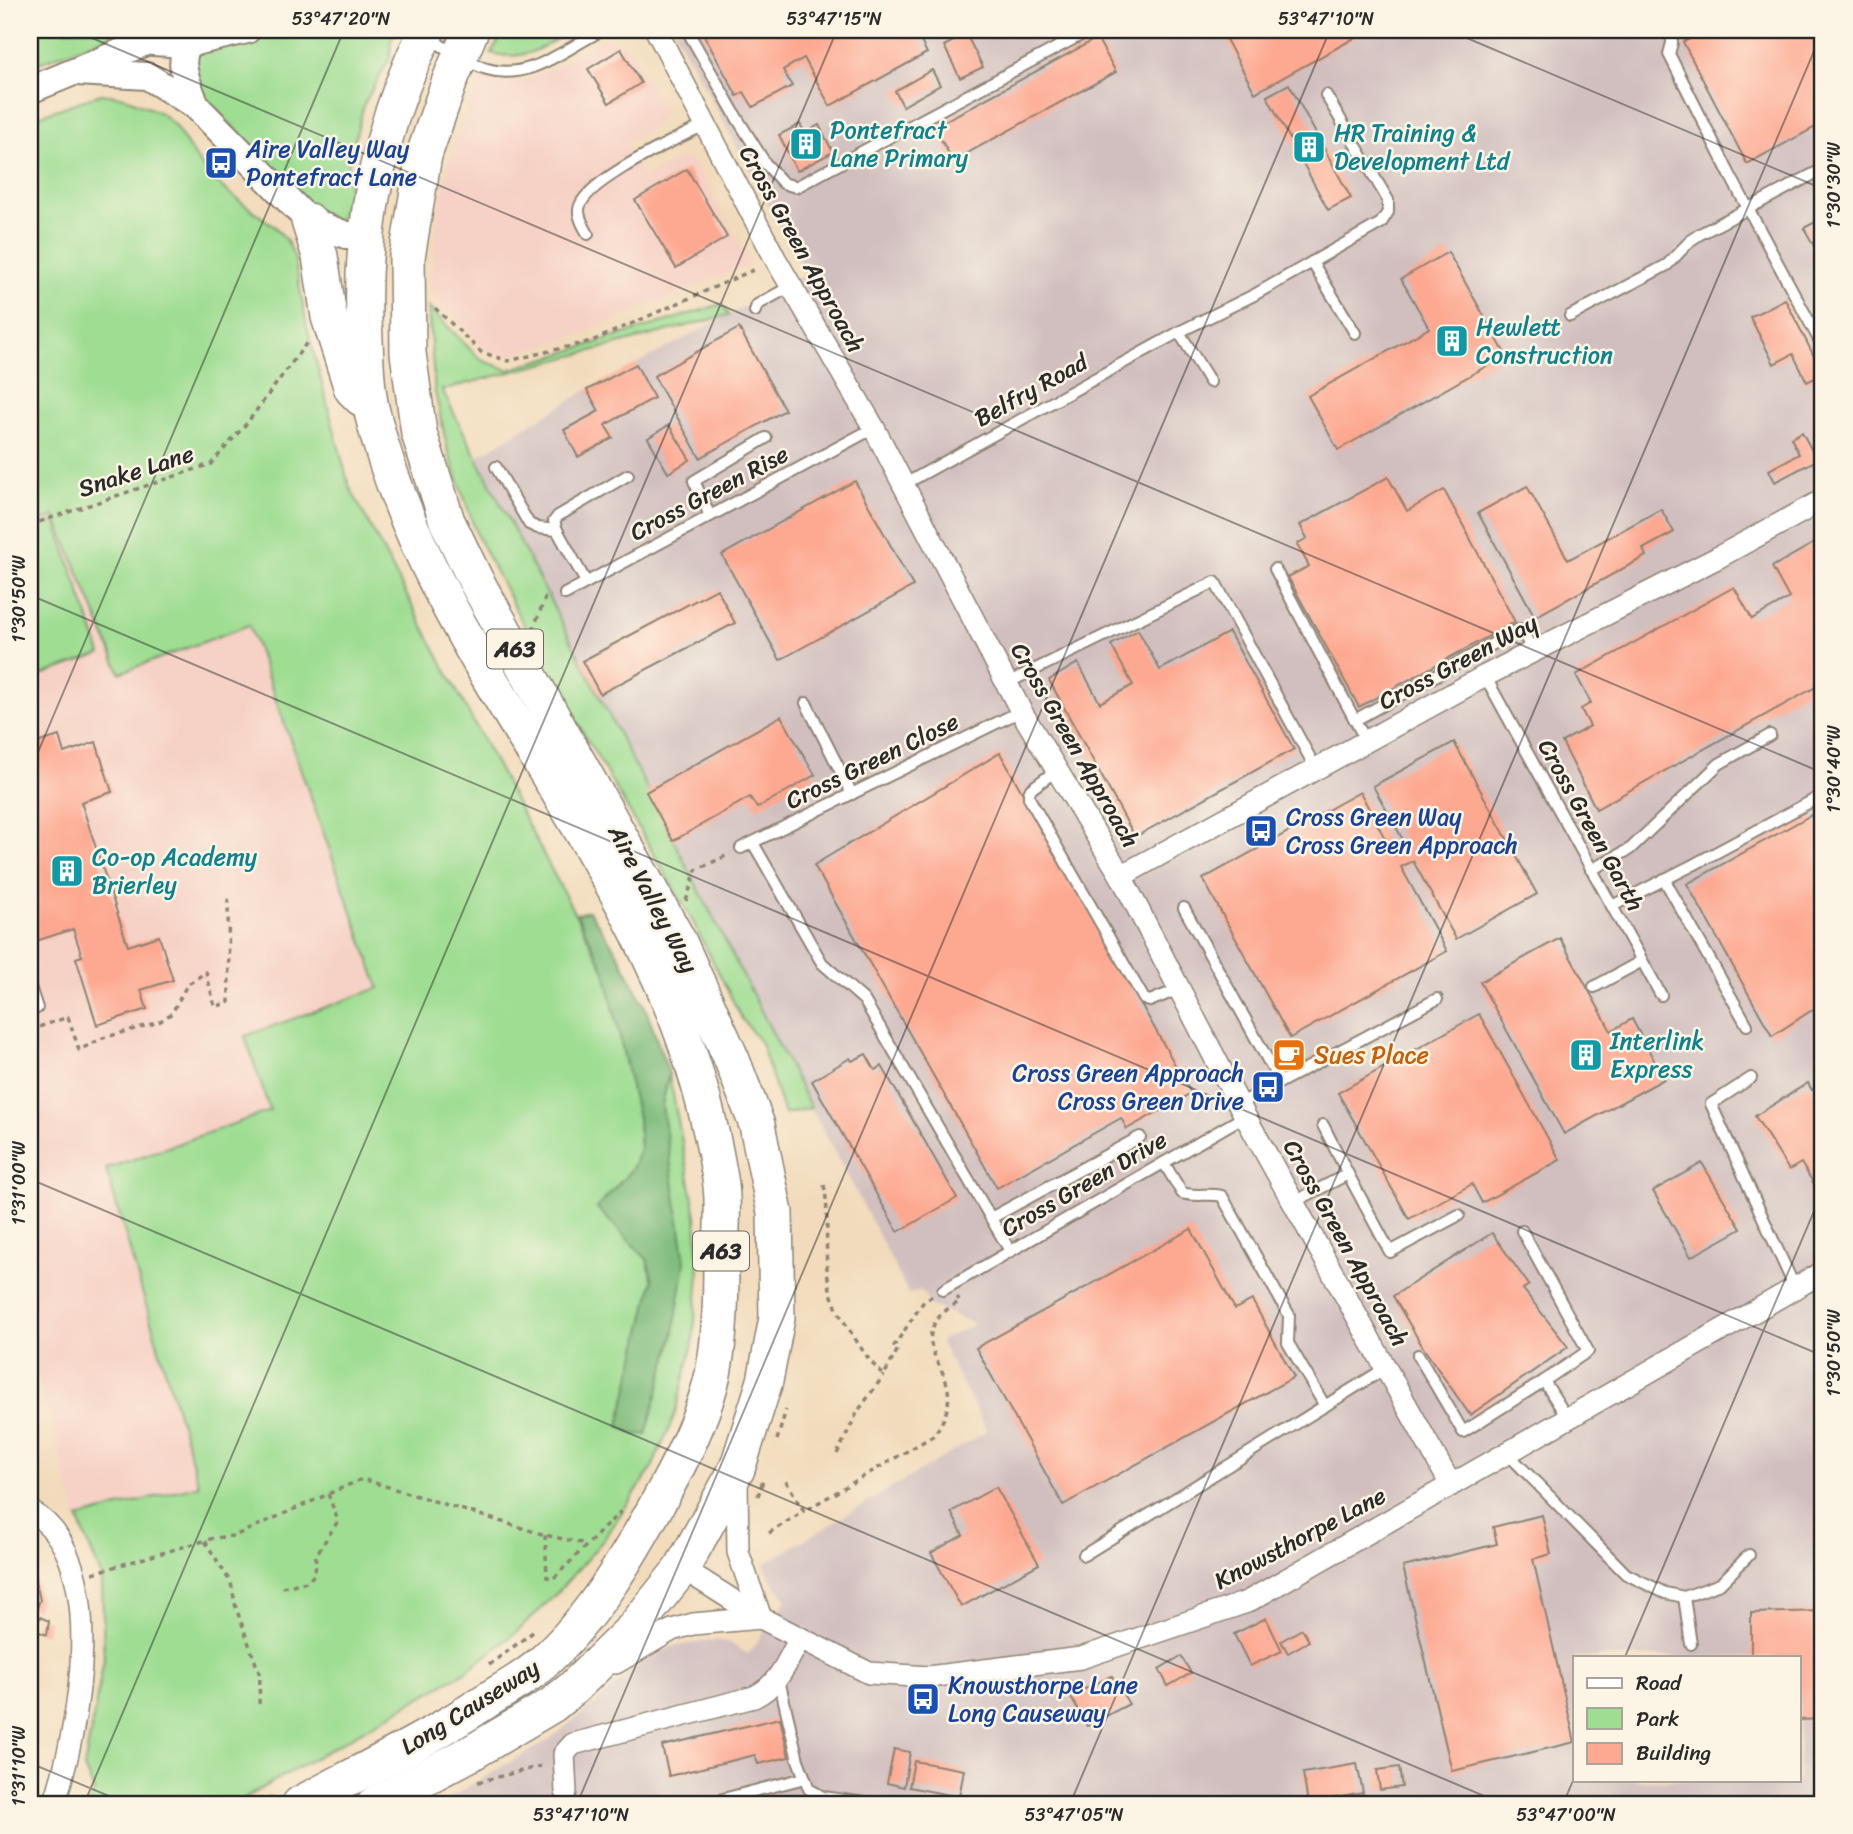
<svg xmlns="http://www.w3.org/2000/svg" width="1853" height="1834" font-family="Sriracha,sans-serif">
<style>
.built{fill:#f6d1c5}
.industrial{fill:#d1bfbf;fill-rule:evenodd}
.green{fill:#9edd92;stroke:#64845e;stroke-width:2}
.forest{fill:#7ebc7c;stroke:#547454;stroke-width:2}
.building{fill:#fda891}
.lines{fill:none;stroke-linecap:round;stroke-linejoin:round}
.service-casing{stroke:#8e8374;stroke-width:14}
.minor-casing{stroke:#8e8374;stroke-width:24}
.tertiary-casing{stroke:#8e8374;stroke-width:30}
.trunk-casing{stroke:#8e8374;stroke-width:38}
.path{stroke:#8e8374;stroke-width:3.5;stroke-dasharray:5 5;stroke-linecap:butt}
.service{stroke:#fff;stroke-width:10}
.minor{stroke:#fff;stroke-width:21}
.tertiary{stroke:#fff;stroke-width:26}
.trunk{stroke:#fff;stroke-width:35}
.ticks{fill:none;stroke:#2b2b2b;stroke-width:2;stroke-opacity:0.45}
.labels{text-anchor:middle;stroke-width:5;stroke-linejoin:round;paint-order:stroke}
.shield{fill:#fcf5e5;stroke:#6a6863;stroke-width:2}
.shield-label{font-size:23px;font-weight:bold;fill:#2b2b2b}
.culture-label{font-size:24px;fill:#0d838f;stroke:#fcf5e5;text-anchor:start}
.transit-label{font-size:24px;fill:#164399;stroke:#fcf5e5;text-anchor:start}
.street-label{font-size:24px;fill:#2b2b2b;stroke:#fcf5e5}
.food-label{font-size:24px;fill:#c56008;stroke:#fcf5e5;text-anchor:start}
.neatline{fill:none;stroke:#2b2b2b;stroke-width:2.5}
.ticks-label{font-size:18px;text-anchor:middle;fill:#2b2b2b}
</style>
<rect width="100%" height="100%" fill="#fcf5e5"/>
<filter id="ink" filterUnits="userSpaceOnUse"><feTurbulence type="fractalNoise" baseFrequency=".0143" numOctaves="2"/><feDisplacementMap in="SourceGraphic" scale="14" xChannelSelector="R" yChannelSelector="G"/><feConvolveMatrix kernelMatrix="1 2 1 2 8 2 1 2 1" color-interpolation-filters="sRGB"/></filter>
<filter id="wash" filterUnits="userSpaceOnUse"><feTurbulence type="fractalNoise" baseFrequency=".00686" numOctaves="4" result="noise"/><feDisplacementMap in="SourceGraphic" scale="28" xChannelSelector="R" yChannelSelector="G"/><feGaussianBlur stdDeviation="1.57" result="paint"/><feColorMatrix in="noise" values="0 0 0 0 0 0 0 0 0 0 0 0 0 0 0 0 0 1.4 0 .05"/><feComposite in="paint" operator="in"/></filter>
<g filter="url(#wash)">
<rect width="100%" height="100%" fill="#f2dbbc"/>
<g class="built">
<polygon points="605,38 628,46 665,112 659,123 626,144 644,177 678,159 690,159 695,164 751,264 596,328 507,357 486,350 430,292 437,215 453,146 482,75 505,81 524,80 543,73"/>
<polygon points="55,516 120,672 249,624 379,988 245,1036 270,1111 106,1169 199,1485 78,1518 30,1347 30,525"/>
</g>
<path class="industrial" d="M674 30H1823V1804H439L550 1739 607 1694 642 1662 670 1647 714 1640 727 1642 748 1654 787 1599 773 1583 764 1564 987 1431 940 1341 975 1324 930 1305 921 1290 909 1294 851 1182 462 466 587 390 806 274ZM1575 1657H1799V1780H1575Z"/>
<g class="green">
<polygon points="30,30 112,30 111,36 30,66"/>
<polygon points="282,30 397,31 391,39 390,58 364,104 348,166 349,192 338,222 311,208 206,99 194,78 196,54 243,44"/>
<path d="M505 30H571C545 46 523 63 491 53Z"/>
<polygon points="101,94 124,97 161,113 174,125 200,164 224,189 275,227 287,241 294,256 307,327 349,486 605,971 638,1118 640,1149 632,1169 598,1208 647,1259 653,1281 646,1435 667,1148 662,1105 669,1074 696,1215 699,1275 693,1343 674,1417 651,1470 600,1544 558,1592 519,1630 465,1672 234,1804 89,1804 94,1790 84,1768 104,1659 102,1578 78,1518 199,1485 106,1169 270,1111 245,1036 379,988 249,625 120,673 55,516 30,525 30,119"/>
<polygon points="722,304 729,315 442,390 811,1108 784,1114 761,1043 742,1019 691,918 555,684 478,538 448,451 435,392 428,307 481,360 508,370"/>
<polygon points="55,521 101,654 30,679 30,530"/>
</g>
<polygon class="forest" points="589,911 617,952 645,1007 669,1074 662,1105 685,1262 673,1338 646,1435 634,1434 619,1426 653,1280 647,1259 597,1208 632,1169 640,1149 638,1118 605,971 577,914"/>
<g id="blocks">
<g class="building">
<polygon points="701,30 915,30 927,53 830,106 804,58 783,70 792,86 753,107 744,92 737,96"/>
<polygon points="1221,30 1369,30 1255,93"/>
<polygon points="1699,30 1823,30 1823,123 1747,164 1683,42 1701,33"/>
<polygon points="966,34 983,67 960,78 944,46"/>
<polygon points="1097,38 1116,72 953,161 934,127"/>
<polygon points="621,49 641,83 609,103 588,69"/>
<polygon points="932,70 940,85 903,106 895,91"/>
<polygon points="1289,84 1351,198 1328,210 1267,96"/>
<polygon points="800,124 805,133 819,125 833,152 797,171 779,135"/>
<polygon points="687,169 727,237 676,268 635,200"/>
<polygon points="1823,218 1823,262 1804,228"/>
<polygon points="1448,252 1506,355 1338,450 1308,396 1429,328 1401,279"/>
<polygon points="1785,299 1823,374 1807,382 1793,354 1774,364 1750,317"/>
<polygon points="739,328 785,410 700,458 654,376"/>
<polygon points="636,364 654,398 605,425 613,438 578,457 564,430 599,411 587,390"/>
<polygon points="669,425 690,460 668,473 648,438"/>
<polygon points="1802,432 1817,460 1775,482 1769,470 1799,454 1791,438"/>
<polygon points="1388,477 1407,511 1444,490 1515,622 1359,707 1288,577 1309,566 1297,544 1307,538 1300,525"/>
<polygon points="855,481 913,586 780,660 722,555"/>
<polygon points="1527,486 1568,560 1661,509 1674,532 1643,549 1646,556 1535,617 1478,513"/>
<polygon points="1823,538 1823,683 1596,809 1562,742 1590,726 1581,709 1591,703 1576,675 1734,587 1752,619 1789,598 1772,567"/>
<polygon points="717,589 735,623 600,694 582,661"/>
<polygon points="1138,630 1160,670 1229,632 1294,749 1135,837 1049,680 1078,663 1100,703 1133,685 1111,645"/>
<polygon points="781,716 815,775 757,808 750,797 673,841 646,792"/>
<polygon points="59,736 64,753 96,742 112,792 81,802 128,946 159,936 173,980 141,990 147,1009 97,1025 76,958 82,956 73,929 33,942 30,933 30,910 32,910 30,903 30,745"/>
<polygon points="1454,742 1537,894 1456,939 1413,861 1401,867 1447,951 1290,1038 1203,879 1360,792 1394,855 1407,847 1373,786"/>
<polygon points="1000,753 1191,1093 1127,1129 1121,1118 997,1188 814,865"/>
<polygon points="1811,815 1823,837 1823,1003 1772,1036 1687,884"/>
<polygon points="1560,938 1611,1031 1632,1019 1664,1079 1564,1134 1480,982"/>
<polygon points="1479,1014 1560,1160 1482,1203 1472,1184 1409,1219 1338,1093"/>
<polygon points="866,1054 875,1070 882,1066 957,1198 898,1232 812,1081 850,1058 852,1061"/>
<polygon points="1808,1083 1812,1090 1822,1084 1823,1086 1823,1193 1819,1192 1801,1163 1789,1170 1755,1116"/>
<polygon points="1702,1163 1741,1229 1691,1257 1653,1191"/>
<polygon points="1191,1229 1235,1309 1252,1300 1294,1377 1063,1505 976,1348"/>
<polygon points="1492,1233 1529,1285 1523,1289 1568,1347 1470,1415 1424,1349 1393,1296"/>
<polygon points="996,1487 1039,1564 961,1607 931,1553 963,1535 951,1512"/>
<polygon points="1542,1515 1551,1554 1533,1559 1575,1742 1452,1771 1403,1567 1497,1544 1493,1527"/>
<polygon points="30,1562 32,1563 40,1600 36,1610 30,1607"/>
<polygon points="1823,1611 1823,1719 1799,1720 1799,1657 1751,1657 1751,1613"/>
<polygon points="40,1617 49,1621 47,1635 34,1630"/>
<polygon points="1266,1618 1282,1651 1250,1666 1234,1634"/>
<polygon points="1302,1629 1309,1641 1288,1653 1281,1641"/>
<polygon points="1181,1656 1191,1673 1168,1686 1159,1669"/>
<polygon points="1112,1676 1129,1704 1087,1726 1070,1696"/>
<polygon points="780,1718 789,1757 758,1764 755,1755 669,1776 662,1746"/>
<polygon points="894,1749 910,1752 904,1787 887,1783"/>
<polygon points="914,1761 964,1770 959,1797 909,1787"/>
<polygon points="1357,1764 1363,1793 1308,1803 1303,1773"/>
<polygon points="1399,1767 1402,1787 1380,1790 1377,1770"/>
</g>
</g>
</g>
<g filter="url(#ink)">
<use href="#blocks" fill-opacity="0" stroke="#8e8374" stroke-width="2"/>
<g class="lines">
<defs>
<g id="service">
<polyline points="687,30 737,118 765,163 783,183 796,187 1090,30"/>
<polyline points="1671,30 1672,43 1669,54 1730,175 1823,347"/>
<path d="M429 38C448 49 467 63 487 69 530 82 567 47 603 30"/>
<path d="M588 234C584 227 578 217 579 209 583 181 679 138 704 125"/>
<polyline points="1312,262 1355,333"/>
<polyline points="755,311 757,305 791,286"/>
<polyline points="1570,316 1667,265 1691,240 1700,234 1823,169"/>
<polyline points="1179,332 1210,382"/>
<polyline points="496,467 529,524 538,528 557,530"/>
<polyline points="903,485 1179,332 1254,295 1381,223 1388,212 1388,200 1326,95"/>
<polyline points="710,516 694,481 766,438"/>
<polyline points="1275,569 1366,741"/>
<polyline points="586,582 557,530 554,521 558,516 628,475"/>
<polyline points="565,594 874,428"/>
<polyline points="1485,676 1661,995"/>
<polyline points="1007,683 1215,582 1316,769"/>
<polyline points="806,703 852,794"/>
<polyline points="1355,720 1520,629 1534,651"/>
<polyline points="1057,770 1031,789 1029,793 1029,798 1144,999 1150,1001 1179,989"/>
<polyline points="753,843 822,963 864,1000 1010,1251"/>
<polyline points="741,848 1021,711"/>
<polyline points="1591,870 1630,849 1719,764 1770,735"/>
<polyline points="1664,879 1747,1025"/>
<polyline points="1612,906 1693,865 1823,795"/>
<polyline points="1184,908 1280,1082"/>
<polyline points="30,987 37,1008 30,1010"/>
<polyline points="1594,987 1642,961"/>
<polyline points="1751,1078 1711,1104 1795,1288"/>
<polyline points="1239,1104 1437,999"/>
<polyline points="1323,1125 1348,1174"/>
<path d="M1164 1163 1182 1193C1194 1197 1209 1193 1222 1196L1289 1315 1288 1343 1325 1406"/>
<polyline points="1292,1203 1348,1174 1390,1252 1459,1215"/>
<polyline points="991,1218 1140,1137"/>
<polyline points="1522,1231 1588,1351 1544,1381"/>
<polyline points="943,1290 1245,1116"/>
<polyline points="1418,1355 1463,1432 1544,1381 1568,1419"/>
<polyline points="1508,1454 1626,1574 1665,1593 1684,1597 1720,1584 1749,1555"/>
<polyline points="1084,1555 1386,1368"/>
<polyline points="1684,1597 1691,1644"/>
<polyline points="779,1680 798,1760 809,1789 823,1797 872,1804"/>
<polyline points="715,1804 723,1799 805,1778"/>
</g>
<g id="minor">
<polyline points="656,30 776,260 874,428 1021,711 1121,876 1245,1116 1451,1485"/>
<polyline points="1121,876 1485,676 1717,558 1823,500"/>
<polyline points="737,1481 738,1552 761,1618"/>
<path d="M30 1511C112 1556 78 1732 54 1804"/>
<polyline points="682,1568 761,1618 869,1673 928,1677 1081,1658 1247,1602 1823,1272"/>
<polyline points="616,1663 672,1630 693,1624 761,1618"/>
<path d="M566 1792 564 1754 573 1744 754 1697C779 1685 787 1662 800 1638"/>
</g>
<g id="tertiary">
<path d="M192 30C177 66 183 70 196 106"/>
<polyline points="153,42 186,44 247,30"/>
<polyline points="77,72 147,76 196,106 309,221 346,235 365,235"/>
<polyline points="30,90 175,30"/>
</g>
<g id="trunk">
<polyline points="309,221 320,256 329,317 352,389 361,398"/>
<path d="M300 1804C364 1770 429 1739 489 1699 506 1688 526 1678 541 1664 594 1617 632 1551 666 1488 685 1453 704 1414 713 1374 721 1334 721 1291 721 1251 722 1227 724 1202 720 1178 707 1100 683 1024 648 953 561 770 421 612 372 412 366 389 366 363 365 340 358 232 378 127 427 30"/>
<polyline points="375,1804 473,1752 552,1705 573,1688 634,1628 682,1568 737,1469 765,1381 777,1318 775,1213 757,1125 732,1060 678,940 476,581 447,521 419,433 408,353 407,257 424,155 450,80 471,30"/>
</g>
</defs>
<use href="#service" class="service-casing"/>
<use href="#minor" class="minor-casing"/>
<use href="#tertiary" class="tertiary-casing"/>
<use href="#trunk" class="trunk-casing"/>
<g class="path">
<polyline points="435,308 481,352 508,361 592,341 758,268"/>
<polyline points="30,525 211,464 247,423 308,341"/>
<polyline points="533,630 545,598 551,596"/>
<polyline points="686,901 696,870 730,854"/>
<polyline points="30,1030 68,1017 79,1050 103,1038 159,1022 172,1013 187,985 206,972 215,1007 229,1002 228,897"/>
<path d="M824 1185C832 1224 819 1267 835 1304 839 1315 847 1326 854 1337 863 1351 871 1364 884 1375L898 1349 894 1346 924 1301 932 1296"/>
<polyline points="777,1440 786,1410"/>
<polyline points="837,1454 858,1411 884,1375"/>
<path d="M786 1481 804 1511 933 1436C944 1422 952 1404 947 1385 942 1363 919 1343 938 1318 943 1311 953 1306 960 1301L957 1297"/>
<polyline points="758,1496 763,1480"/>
<polyline points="769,1533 804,1511"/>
<polyline points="545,1535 547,1577 553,1579 621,1511"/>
<polyline points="205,1541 231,1583 236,1608 260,1675 259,1704"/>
<polyline points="93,1573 214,1538 234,1536 362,1479 545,1535 586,1544"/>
<polyline points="282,1587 307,1582 315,1574 316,1555 338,1521 328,1494"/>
<polyline points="489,1665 533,1632"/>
<polyline points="478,1782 545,1765"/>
<polyline points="260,1804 274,1797"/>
</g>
<use href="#service" class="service"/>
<use href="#minor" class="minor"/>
<use href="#tertiary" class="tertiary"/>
<use href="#trunk" class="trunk"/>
</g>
</g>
<path class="ticks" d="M73 30 1823 773M1448 30 1823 189M30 595 1823 1356M30 771 344 30M30 1179 1503 1804M1625 1657 1823 1190M30 1763 128 1804M84 1804 837 30M577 1804 1330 30M1070 1804 1823 30M1563 1804 1575 1776"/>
<defs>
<symbol id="building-square" viewBox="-11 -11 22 22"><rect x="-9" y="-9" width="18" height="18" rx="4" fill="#0f9aa8" stroke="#fcf5e5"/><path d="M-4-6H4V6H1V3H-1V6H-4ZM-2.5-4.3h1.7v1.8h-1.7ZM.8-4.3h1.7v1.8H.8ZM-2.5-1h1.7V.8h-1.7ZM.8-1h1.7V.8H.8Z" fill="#fff"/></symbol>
<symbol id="bus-square" viewBox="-11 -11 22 22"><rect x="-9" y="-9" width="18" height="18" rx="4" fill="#1a4fb4" stroke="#fcf5e5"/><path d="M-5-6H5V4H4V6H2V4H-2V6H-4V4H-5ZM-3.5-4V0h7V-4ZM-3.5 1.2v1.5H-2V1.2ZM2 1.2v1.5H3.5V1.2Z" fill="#fff"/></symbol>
<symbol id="cafe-square" viewBox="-11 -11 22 22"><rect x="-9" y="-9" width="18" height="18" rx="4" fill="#e8710a" stroke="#fcf5e5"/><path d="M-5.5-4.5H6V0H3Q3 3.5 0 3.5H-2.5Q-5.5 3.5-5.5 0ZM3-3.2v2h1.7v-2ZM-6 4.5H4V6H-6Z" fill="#fff"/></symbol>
</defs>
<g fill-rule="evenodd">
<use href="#building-square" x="787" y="125" width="38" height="38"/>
<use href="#building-square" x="1290" y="128" width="38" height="38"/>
<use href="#bus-square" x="202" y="144" width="38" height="38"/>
<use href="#building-square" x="1433" y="322" width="38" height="38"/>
<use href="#bus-square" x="1242" y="812" width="38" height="38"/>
<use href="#building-square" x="48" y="852" width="38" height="38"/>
<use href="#cafe-square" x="1270" y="1036" width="38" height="38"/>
<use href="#building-square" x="1567" y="1036" width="38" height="38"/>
<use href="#bus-square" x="1249" y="1068" width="38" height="38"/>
<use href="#bus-square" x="904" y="1680" width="38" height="38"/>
</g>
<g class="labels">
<g class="shield">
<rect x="487" y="629.5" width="56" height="39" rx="5"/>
<rect x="693" y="1231.5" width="56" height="39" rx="5"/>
</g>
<g class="shield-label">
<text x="515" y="657">A63</text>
<text x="721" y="1259">A63</text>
</g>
<g class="culture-label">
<text x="830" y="138">Pontefract<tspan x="830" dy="28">Lane Primary</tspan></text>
<text x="1334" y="141">HR Training &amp;<tspan x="1334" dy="28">Development Ltd</tspan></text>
<text x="1476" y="335">Hewlett<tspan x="1476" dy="28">Construction</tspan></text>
<text x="92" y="865">Co-op Academy<tspan x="92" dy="28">Brierley</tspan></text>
<text x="1610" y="1049">Interlink<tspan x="1610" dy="28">Express</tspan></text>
</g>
<g class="transit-label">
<text x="246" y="157">Aire Valley Way<tspan x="246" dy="28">Pontefract Lane</tspan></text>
<text x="1286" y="825">Cross Green Way<tspan x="1286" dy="28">Cross Green Approach</tspan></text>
<text x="1244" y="1081" text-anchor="end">Cross Green Approach<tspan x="1244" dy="28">Cross Green Drive</tspan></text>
<text x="948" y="1693">Knowsthorpe Lane<tspan x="948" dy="28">Long Causeway</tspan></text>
</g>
<g class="street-label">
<text transform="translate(802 249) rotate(61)" y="8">Cross Green Approach</text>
<text transform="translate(1031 390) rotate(-29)" y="8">Belfry Road</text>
<text transform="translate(136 471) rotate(-18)" y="8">Snake Lane</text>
<text transform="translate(709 493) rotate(-28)" y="8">Cross Green Rise</text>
<text transform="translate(1458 662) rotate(-28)" y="8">Cross Green Way</text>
<text transform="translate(1075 745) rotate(60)" y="8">Cross Green Approach</text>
<text transform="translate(872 761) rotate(-26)" y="8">Cross Green Close</text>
<text transform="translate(1591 825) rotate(61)" y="8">Cross Green Garth</text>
<text transform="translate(653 899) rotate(62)" y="8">Aire Valley Way</text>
<text transform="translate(1084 1184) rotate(-30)" y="8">Cross Green Drive</text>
<text transform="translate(1346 1243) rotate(61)" y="8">Cross Green Approach</text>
<text transform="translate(1300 1538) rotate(-28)" y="8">Knowsthorpe Lane</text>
<text transform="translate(470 1707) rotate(-32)" y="8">Long Causeway</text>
</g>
<g class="food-label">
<text x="1314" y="1063">Sues Place</text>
</g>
</g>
<rect width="1853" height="1834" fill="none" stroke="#fcf5e5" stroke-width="77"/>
<rect x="1573" y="1656" width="228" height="126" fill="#fcf5e5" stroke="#a8a49b" stroke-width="2"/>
<rect x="1587" y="1678" width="35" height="10" fill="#ffffff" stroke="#a8a49b" stroke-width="2"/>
<text x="1636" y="1690" font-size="21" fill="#2b2b2b">Road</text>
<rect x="1587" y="1708" width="35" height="21" fill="#9edd92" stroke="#a8a49b" stroke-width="2"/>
<text x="1636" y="1726" font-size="21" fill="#2b2b2b">Park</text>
<rect x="1587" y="1743" width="35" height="21" fill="#fda891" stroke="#a8a49b" stroke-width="2"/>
<text x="1636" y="1760" font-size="21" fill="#2b2b2b">Building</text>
<rect x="38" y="38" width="1776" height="1758" class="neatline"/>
<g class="ticks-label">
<text x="341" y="25">53°47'20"N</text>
<text x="834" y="25">53°47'15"N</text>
<text x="1326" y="25">53°47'10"N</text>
<text transform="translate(1834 185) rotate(-90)" y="6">1°30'30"W</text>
<text transform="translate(19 599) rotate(-90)" y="6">1°30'50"W</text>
<text transform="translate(1834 769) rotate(-90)" y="6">1°30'40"W</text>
<text transform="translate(19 1183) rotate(-90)" y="6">1°31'00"W</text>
<text transform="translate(1834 1353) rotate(-90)" y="6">1°30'50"W</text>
<text transform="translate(19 1766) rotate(-90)" y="6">1°31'10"W</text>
<text x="581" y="1821">53°47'10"N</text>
<text x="1074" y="1821">53°47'05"N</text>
<text x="1566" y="1821">53°47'00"N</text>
</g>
</svg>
